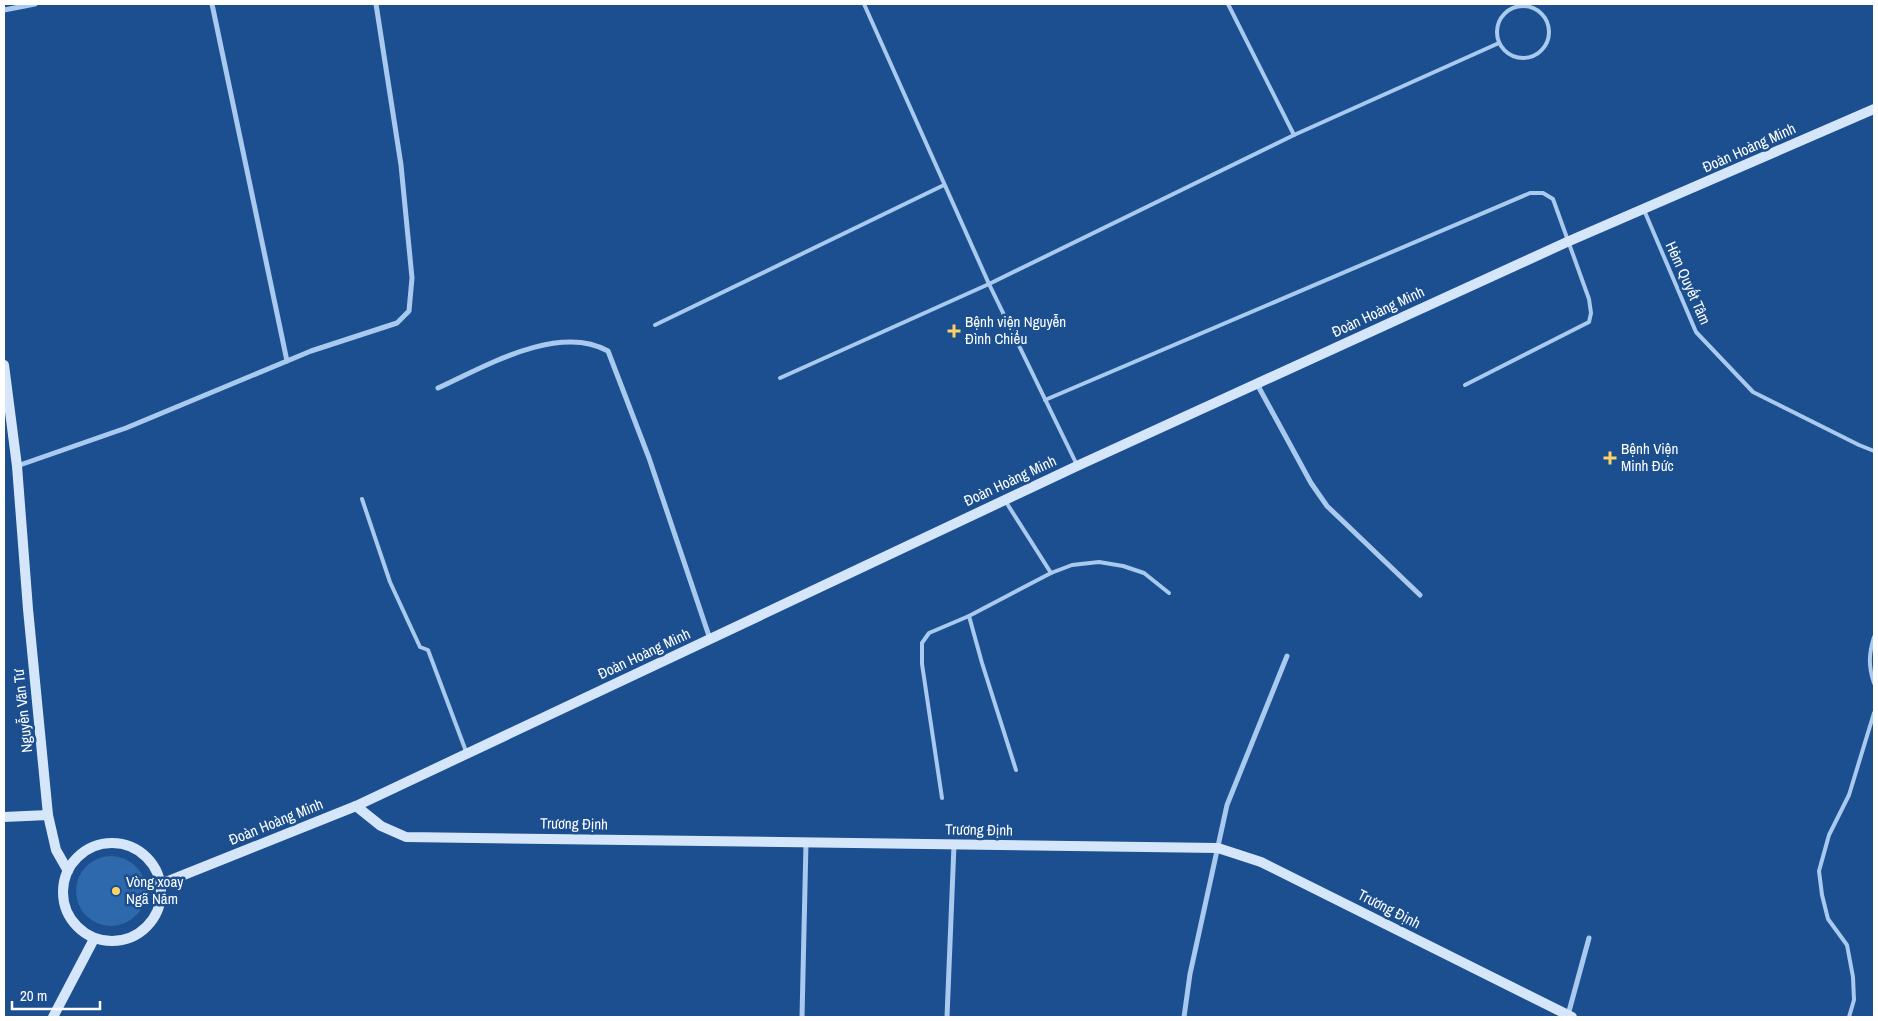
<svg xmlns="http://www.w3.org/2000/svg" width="1878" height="1021" font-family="'Archivo Narrow',sans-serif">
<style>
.green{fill:#2e69ad}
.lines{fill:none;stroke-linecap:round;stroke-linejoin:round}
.lane{stroke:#a9c9ee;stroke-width:4}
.street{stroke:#a9c9ee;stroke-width:5}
.secondary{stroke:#d6e6fa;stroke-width:10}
.poi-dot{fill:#ffd166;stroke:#1b4f8f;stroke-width:2}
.labels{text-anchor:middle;stroke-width:5;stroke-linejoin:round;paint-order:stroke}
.street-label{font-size:15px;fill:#fff;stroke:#1b4f8f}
.poi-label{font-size:15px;fill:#fff;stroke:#1b4f8f;text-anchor:start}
</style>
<rect width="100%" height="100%" fill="#1b4f8f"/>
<circle class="green" cx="111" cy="891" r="35"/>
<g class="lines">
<g class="lane">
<polyline points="864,4 989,284 1077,465"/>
<polyline points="1228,4 1294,135"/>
<circle cx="1523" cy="32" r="26"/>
<polyline points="1644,210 1696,332 1753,392 1859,445 1874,451"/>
<polyline points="655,325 944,185"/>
<polyline points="780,378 989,284 1294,135 1499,43"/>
<polyline points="1045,400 1530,193 1543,193 1553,199 1589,299 1591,313 1589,322 1465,385"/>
<polyline points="362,499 390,582 420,647 428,650 467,754"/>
<polyline points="1006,502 1051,573 969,616 982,663 1016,770"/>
<polyline points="1051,573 1072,565 1099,562 1123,566 1144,573 1169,593"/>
<path d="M1874 637C1869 653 1868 666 1874 683"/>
<polyline points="942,798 922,664 922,643 929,633 969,616"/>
<polyline points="1849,1017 1854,1000 1853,977 1847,945 1828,919 1822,895 1819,871 1829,835 1849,795 1874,713"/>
</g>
<g class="street">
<polyline points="212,4 287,361"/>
<polyline points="4,10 35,4"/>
<polyline points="1257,384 1311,483 1327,506 1420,595"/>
<path d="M438 388C484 367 558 323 608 351L649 458 710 639"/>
<polyline points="17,466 126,428 311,351 397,323 409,311 412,278 401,165 376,4"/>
<polyline points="1568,1015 1589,938"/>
<polyline points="802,1017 806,843"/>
<polyline points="947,1017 954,845"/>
<polyline points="1184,1017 1190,974 1227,805 1287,656"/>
</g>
<g class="secondary">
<polyline points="4,365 17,466 28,609 48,815 56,850 68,871"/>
<polyline points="356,806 381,826 406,837 1218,848 1261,862 1572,1017"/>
<polyline points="4,817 48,815"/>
<circle cx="112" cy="892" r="49"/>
<polyline points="161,884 356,806 1077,466 1567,242 1874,109"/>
<polyline points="53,1017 94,939"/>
</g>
</g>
<g class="poi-dot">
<path d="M951.5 323.5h5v5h5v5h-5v5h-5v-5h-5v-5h5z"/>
<path d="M1607.5 450.5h5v5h5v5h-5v5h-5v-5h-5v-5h5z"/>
<circle cx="116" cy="891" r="5"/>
</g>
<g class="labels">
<g class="street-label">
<text transform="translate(1749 148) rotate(-24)" y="5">Đoàn Hoàng Minh</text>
<text transform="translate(1688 283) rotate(66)" y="5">Hẻm Quyết Tâm</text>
<text transform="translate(1378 312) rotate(-25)" y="5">Đoàn Hoàng Minh</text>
<text transform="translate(1010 481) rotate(-25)" y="5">Đoàn Hoàng Minh</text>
<text transform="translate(644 654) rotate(-25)" y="5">Đoàn Hoàng Minh</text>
<text transform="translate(23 711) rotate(-96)" y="5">Nguyễn Văn Tư</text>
<text transform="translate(276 822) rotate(-22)" y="5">Đoàn Hoàng Minh</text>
<text transform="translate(574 824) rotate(1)" y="5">Trương Định</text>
<text transform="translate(979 830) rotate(1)" y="5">Trương Định</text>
<text transform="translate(1389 909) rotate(27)" y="5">Trương Định</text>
</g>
<g class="poi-label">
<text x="965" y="327">Bệnh viện Nguyễn<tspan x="965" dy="17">Đình Chiểu</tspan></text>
<text x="1621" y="454">Bệnh Viện<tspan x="1621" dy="17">Minh Đức</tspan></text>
<text x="126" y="887">Vòng xoay<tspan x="126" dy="17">Ngã Năm</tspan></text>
</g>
</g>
<rect width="1878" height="1021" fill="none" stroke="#ffffff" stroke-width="10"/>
<path d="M12 1001v8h88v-8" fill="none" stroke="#ffffff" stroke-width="2.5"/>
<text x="20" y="1001" font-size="15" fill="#ffffff" stroke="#1b4f8f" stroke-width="4" paint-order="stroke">20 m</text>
</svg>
